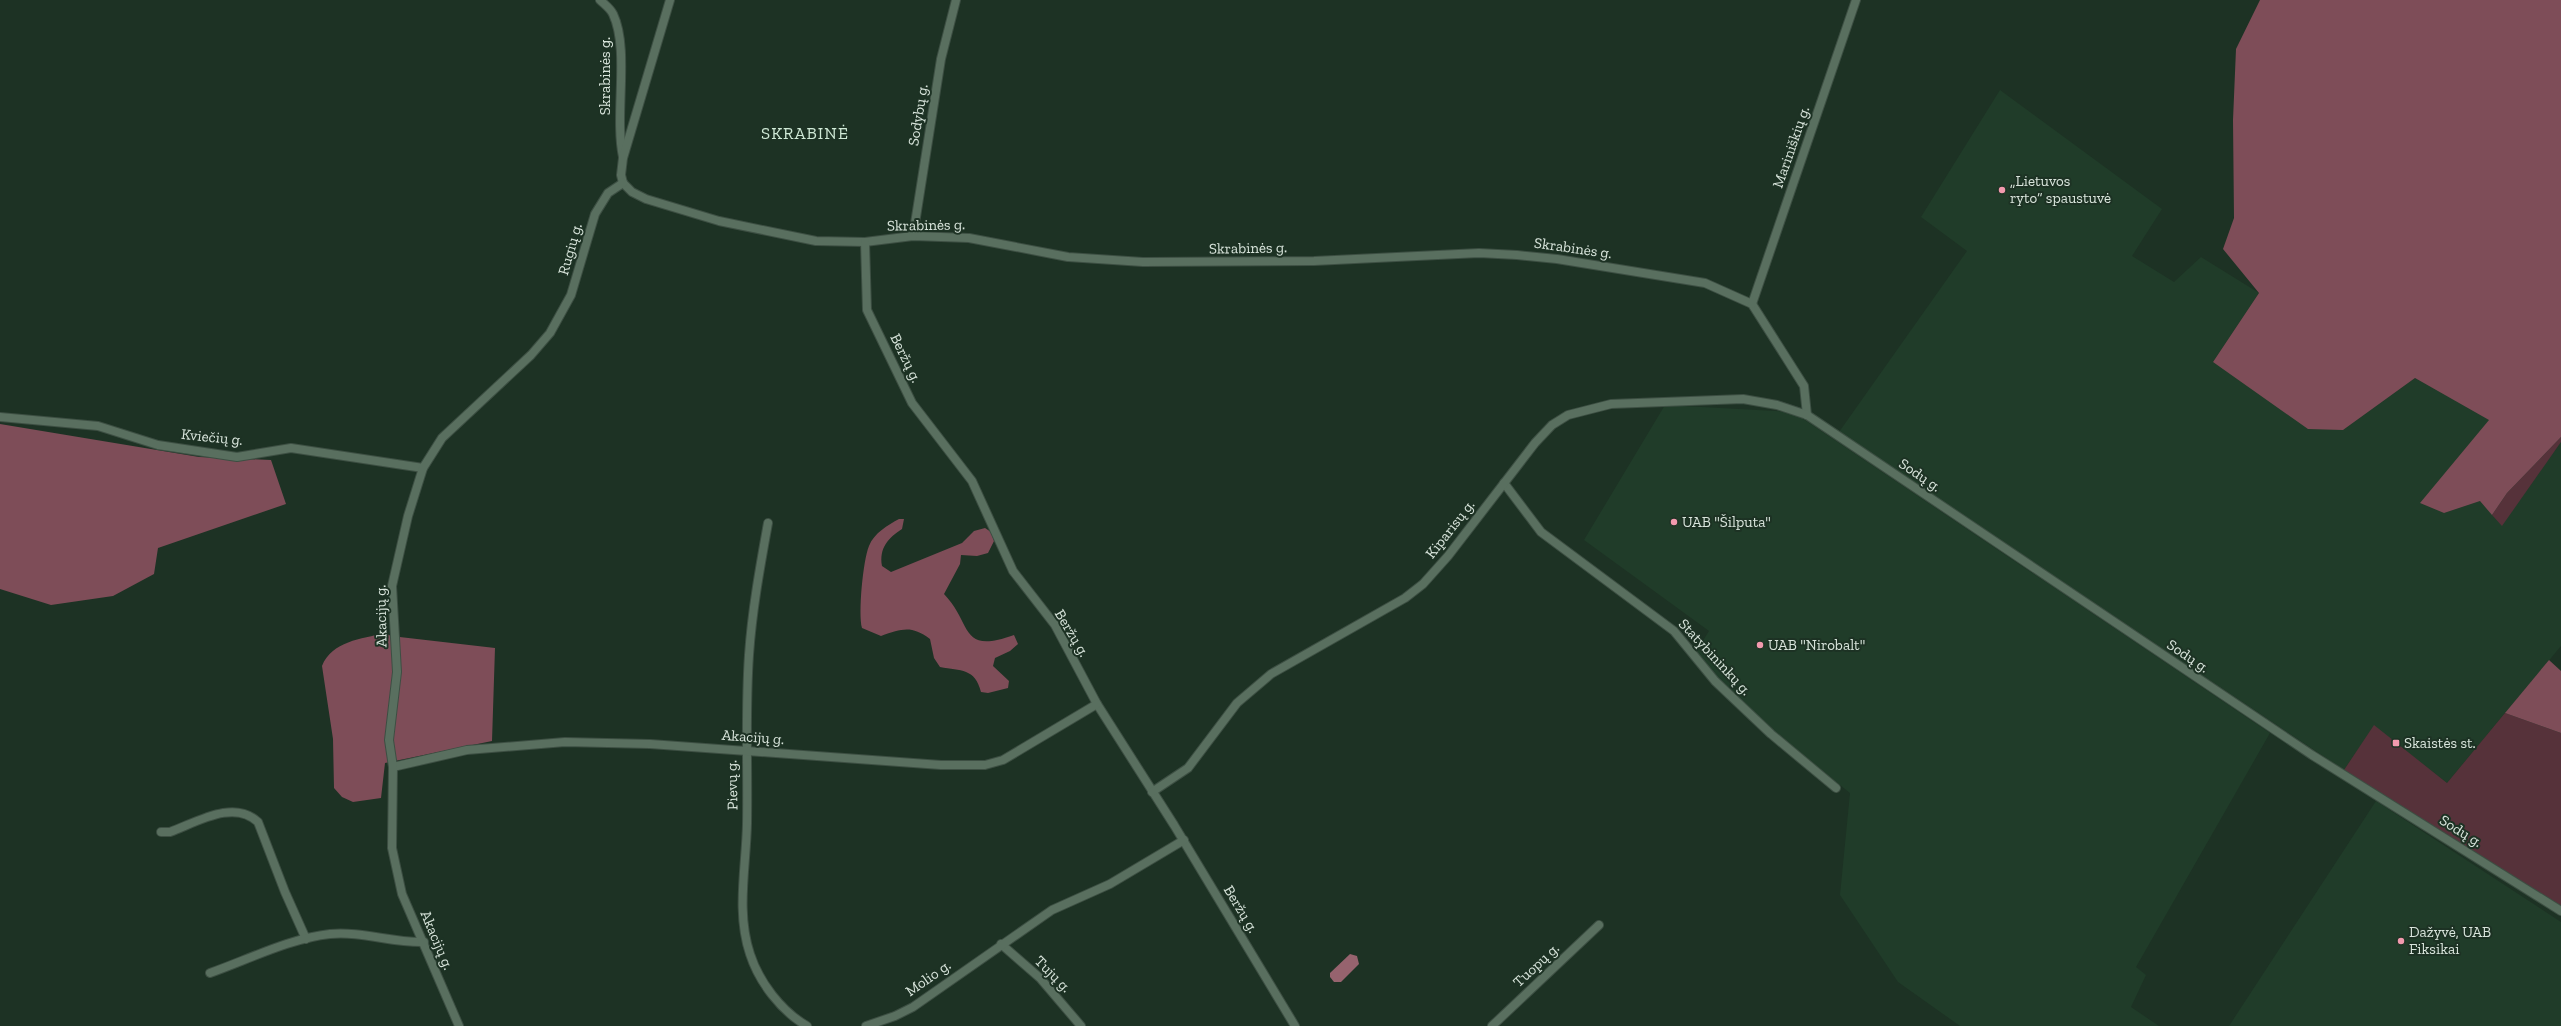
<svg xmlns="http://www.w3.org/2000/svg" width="2561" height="1026" font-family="'Zilla Slab',serif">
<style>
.built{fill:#203c29}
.green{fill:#56323a}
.forest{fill:#7e4d58}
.water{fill:#96636e}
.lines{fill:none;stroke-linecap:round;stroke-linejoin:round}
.street-casing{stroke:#3d4f43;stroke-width:10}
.street{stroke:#596f5f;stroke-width:8}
.poi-dot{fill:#f29aae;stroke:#1d3224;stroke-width:1.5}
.labels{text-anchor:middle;stroke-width:4;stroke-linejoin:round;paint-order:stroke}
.street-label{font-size:15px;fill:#d9e5dc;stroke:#1d3224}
.poi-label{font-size:15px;fill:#d9e5dc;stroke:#1d3224;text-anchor:start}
.quarter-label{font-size:17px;letter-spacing:1px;fill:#d0ead7;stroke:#1d3224}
</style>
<rect width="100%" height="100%" fill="#1d3224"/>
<g class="built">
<polygon points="2000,90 2162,209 2132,256 2174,282 2201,257 2259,293 2213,362 2343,430 2415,378 2490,420 2421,503 2444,513 2480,501 2502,525 2561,442 2561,646 2447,783 2374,726 2344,770 1839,432 1967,251 1921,217"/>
<polygon points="1665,405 1793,412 2270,733 2136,967 2146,975 2131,1007 2159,1026 1960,1026 1898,982 1840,895 1850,793 1773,731 1718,679 1696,652 1709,631 1584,540"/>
<polygon points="2376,801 2561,922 2561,1026 2229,1026"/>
</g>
<g class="green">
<polygon points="2561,437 2561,442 2502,526 2492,515 2507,493"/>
<polygon points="2505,713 2561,733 2561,906 2344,770 2374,725 2447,783"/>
</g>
<g class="forest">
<polygon points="2260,0 2561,0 2561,437 2507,493 2492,515 2480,501 2444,513 2420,503 2489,420 2415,378 2343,430 2308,429 2213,362 2259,293 2223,249 2234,218 2233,120 2236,49"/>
<polygon points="0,424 199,457 271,460 286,504 158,548 154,574 113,596 51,605 0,589"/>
<path d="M899 519H904L902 529C888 538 879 548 882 566L891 572 962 543 974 531 985 528 991 532 994 541 988 553 977 556 961 555 960 564 944 594C973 624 959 655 1014 635L1018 644 1010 651 995 658 993 666 1009 681 1008 688 988 693 981 692C975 668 961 671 940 667L934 658 930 639C911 625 902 629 881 636L862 628C858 614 863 560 869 546 874 533 888 525 899 519Z"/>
<path d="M385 633 391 636 495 648 492 741 385 763 381 798 353 802 342 797 334 788 333 739 322 666C332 641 361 639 385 633Z"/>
<polygon points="2549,660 2561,671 2561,733 2505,713"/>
</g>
<polygon class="water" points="1350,954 1357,956 1359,964 1341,982 1334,982 1330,977 1330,973"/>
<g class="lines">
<defs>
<g id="street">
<path d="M600 0C604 4 610 8 613 14 630 50 614 114 623 157"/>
<polyline points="623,183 632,192 646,199 719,221 816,241 865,242 913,236 969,238 1068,257 1143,262 1314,261 1479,253 1517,255 1557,259 1705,283 1752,304 1804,386 1807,415"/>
<polyline points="623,183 621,175 623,158 670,0"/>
<polyline points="913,236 941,59 956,0"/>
<polyline points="865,242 867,310 912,403 972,481 1013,571 1055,625 1097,704 1174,825 1295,1026"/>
<polyline points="1752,304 1856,0"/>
<polyline points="0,417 98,426 158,445 237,457 291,448 423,468"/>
<polyline points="1504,483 1541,532 1674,631 1715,681 1771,734 1836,788"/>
<path d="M768 523C760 567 752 611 749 655 745 712 748 768 747 824 746 868 736 912 750 954 759 982 781 1011 807 1026"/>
<polyline points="393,767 467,750 565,742 650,744 941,765 985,765 1003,760 1097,704"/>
<polyline points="1152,792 1188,768 1237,703 1271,674 1405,598 1423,584 1448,556 1535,443 1552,425 1568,415 1611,404 1743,399 1777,405 1807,415 2312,755 2561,911"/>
<path d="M161 832H170C197 822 234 799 258 822L285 892 306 939"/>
<polyline points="1001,944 1040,978 1081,1026"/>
<path d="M210 973C247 960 291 938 330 934 362 931 392 943 424 942"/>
<polyline points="459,1026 402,894 392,848 393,767 389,740 397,672 392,586 408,516 423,468 442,438 531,355 550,333 571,295 595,214 608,193 623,183"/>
<polyline points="866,1026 895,1016 913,1007 1052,910 1110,884 1184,840"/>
<polyline points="1492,1026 1599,925"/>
</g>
</defs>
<use href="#street" class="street-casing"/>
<use href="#street" class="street"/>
</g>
<g class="poi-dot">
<circle cx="2002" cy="190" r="4"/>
<circle cx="1674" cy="522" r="4"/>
<circle cx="1760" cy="645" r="4"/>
<rect x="2392" y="739" width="8" height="8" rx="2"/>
<circle cx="2401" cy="941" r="4"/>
</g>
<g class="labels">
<g class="street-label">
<text transform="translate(605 76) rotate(-90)" y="5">Skrabinės g.</text>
<text transform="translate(918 115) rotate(-81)" y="5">Sodybų g.</text>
<text transform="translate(1791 147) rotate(-71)" y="5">Mariniškių g.</text>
<text transform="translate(926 225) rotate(-1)" y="5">Skrabinės g.</text>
<text transform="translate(1248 248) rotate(-1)" y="5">Skrabinės g.</text>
<text transform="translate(1573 248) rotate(8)" y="5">Skrabinės g.</text>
<text transform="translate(570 249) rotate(-74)" y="5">Rugių g.</text>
<text transform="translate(906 358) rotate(64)" y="5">Beržų g.</text>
<text transform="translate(212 437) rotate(6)" y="5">Kviečių g.</text>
<text transform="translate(1920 475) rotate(34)" y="5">Sodų g.</text>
<text transform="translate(1450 529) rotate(-52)" y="5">Kiparisų g.</text>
<text transform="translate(381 616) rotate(-91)" y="5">Akacijų g.</text>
<text transform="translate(1072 633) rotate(59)" y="5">Beržų g.</text>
<text transform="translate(2188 656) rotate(34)" y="5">Sodų g.</text>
<text transform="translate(1715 657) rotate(47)" y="5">Statybininkų g.</text>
<text transform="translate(753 737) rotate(4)" y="5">Akacijų g.</text>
<text transform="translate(732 785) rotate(-91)" y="5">Pievų g.</text>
<text transform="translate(2461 831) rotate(32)" y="5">Sodų g.</text>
<text transform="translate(1241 909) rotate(59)" y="5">Beržų g.</text>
<text transform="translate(437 940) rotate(67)" y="5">Akacijų g.</text>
<text transform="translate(1536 965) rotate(-43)" y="5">Tuopų g.</text>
<text transform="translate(1053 974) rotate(45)" y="5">Tujų g.</text>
<text transform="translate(928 978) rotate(-35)" y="5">Molio g.</text>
</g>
<g class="poi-label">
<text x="2010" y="186">„Lietuvos<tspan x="2010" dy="17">ryto“ spaustuvė</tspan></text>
<text x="1682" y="527">UAB "Šilputa"</text>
<text x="1768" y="650">UAB "Nirobalt"</text>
<text x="2404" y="748">Skaistės st.</text>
<text x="2409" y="937">Dažyvė, UAB<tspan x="2409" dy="17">Fiksikai</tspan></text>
</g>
<g class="quarter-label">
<text x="805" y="139">SKRABINĖ</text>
</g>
</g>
</svg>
